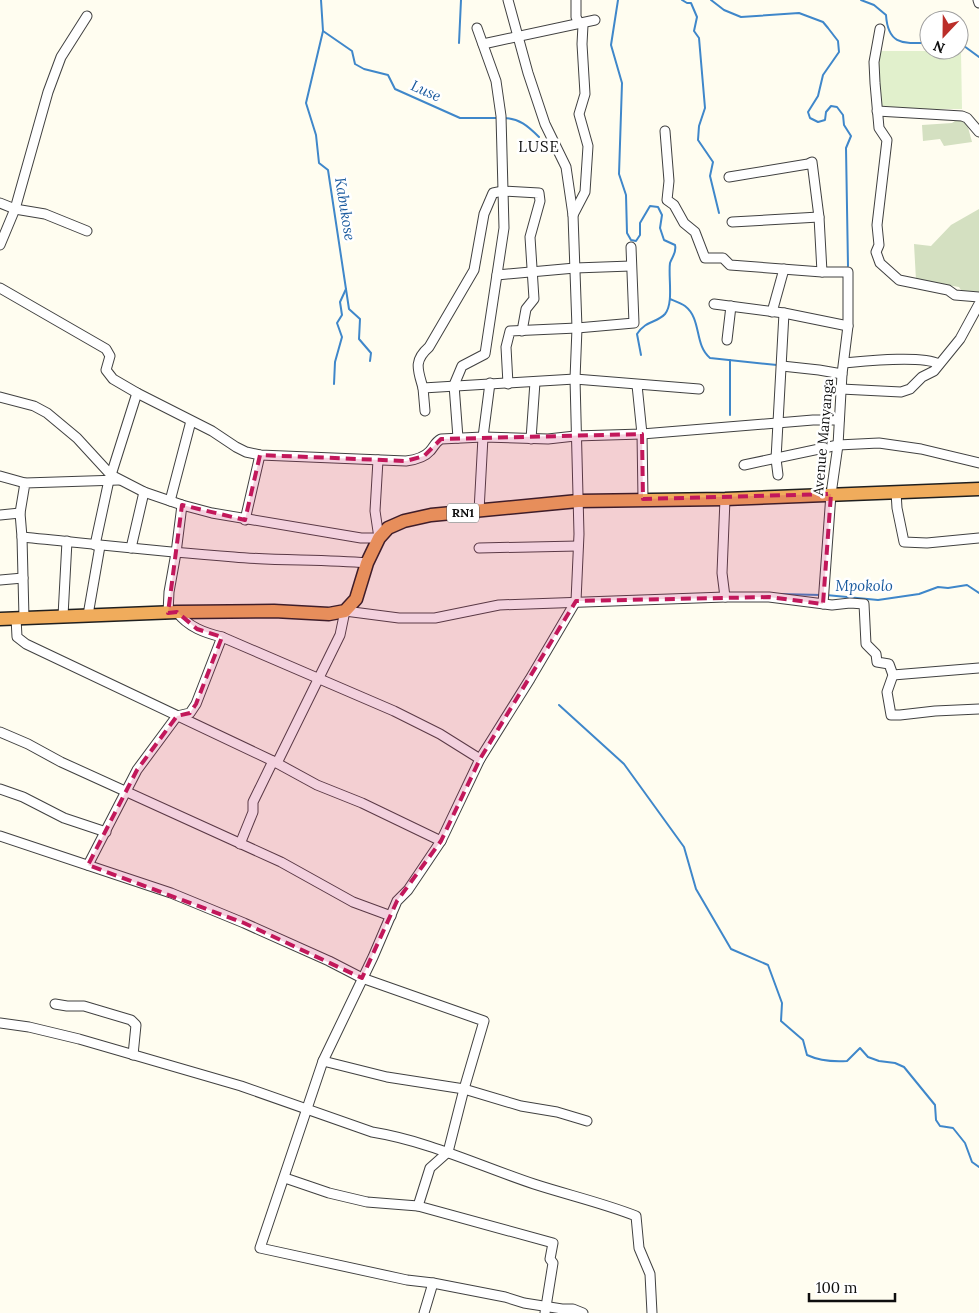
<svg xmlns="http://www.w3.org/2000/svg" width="979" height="1313" font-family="Lora,serif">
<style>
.cemetery{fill:#d4e0c1}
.pitch{fill:#e1f0cc}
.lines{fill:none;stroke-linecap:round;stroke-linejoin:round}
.stream{stroke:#3f87ca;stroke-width:2}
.minor-casing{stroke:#414141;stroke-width:11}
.highway-casing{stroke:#1f1f1f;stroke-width:15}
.minor{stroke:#fff;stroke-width:9}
.highway{stroke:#f0ac5c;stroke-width:12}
.marked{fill:#c2185b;fill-opacity:0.2;stroke:#c2185b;stroke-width:4;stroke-dasharray:10 6;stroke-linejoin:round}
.labels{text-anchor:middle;stroke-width:5;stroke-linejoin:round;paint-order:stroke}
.shield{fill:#fff;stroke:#565656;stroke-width:1}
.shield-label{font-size:12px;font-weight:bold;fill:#0e0e0e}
.street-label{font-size:14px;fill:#0e0e0e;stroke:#fff}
.water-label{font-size:15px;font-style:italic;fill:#1a5a9e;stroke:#fff}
.neighbourhood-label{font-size:15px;letter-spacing:1px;fill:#0e0e0e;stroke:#fff}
</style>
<rect width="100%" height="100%" fill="#fffdf0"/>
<g class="cemetery">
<polygon points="958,119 966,120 972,142 944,146 940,139 923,141 922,125 952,123"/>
<polygon points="979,209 979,295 963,293 959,287 916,280 914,244 931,246 951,225"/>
</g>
<polygon class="pitch" points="879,51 961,51 962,109 879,109"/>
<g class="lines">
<g class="stream">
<polyline points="321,0 323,31 306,103 316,135 319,163 328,170 349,309 360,319 359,339 371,353 370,361"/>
<path d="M618 0 611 45 622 83 619 174 626 195 627 233 631 240 636 241 640 235V223L650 206 658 207 662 215 660 228 664 240 675 245C677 252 672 257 670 263 668 277 674 303 665 314 657 323 646 320 637 334L641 355"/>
<polyline points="682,0 687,3 691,3 697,17 694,31 699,38 705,108 699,126 698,140 713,162 710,176 719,213"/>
<polyline points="711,0 724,10 741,17 799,13 823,22 828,28 838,41 839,52 823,75 818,96 808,112 810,118 818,122 825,120 826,112 831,106 837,107 843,115 844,125 851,136 846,148 848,266"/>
<path d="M861 0 874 5 886 15C888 46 904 43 929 43"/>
<polyline points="323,31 352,51 355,64 364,69 388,75 395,89 460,118 499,118"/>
<polyline points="459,43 461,0"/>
<polyline points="959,45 964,46 979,57"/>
<path d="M503 118C519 118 528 126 539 137"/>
<path d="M670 299C675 301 681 303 685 306 702 319 694 345 710 358L777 365"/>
<polyline points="334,384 335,362 342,337 337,323 342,315 340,302 346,289"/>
<polyline points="730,415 730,360"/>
<polyline points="778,594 821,595"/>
<polyline points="826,595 878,600 919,594 938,587 948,588 967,585 979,593"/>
<path d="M559 705 624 764 684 847 696 889 731 949 768 965 782 1003 781 1021 803 1040 807 1055C820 1061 832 1062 847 1061L860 1048 868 1057 879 1061 895 1063 904 1067 935 1105 936 1120 940 1126 953 1128 965 1143 972 1162 979 1167"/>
</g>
<defs>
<g id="minor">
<polyline points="508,0 528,73 545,124 566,167 573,215 577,328 575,379 579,534 576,601 530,679 480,759 441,841 408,890 397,901 373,957 323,1061 260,1248 407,1280 433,1283 505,1297 524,1303 562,1309 573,1309 583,1313"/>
<polyline points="978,0 979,3"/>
<polyline points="880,29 874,62 875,83 879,128 887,140 877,225 879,245 876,252 880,263 899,280 948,290 955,295 979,297"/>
<polyline points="483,44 595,20"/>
<polyline points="877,111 962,116 967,118 979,132"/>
<polyline points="665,131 669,181 667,200 674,205 684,223 695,232 705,258 723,258 730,265 822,272 848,272 848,326 842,374 838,445 831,494 823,604"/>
<polyline points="729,177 808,164 812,162 819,217 822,272"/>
<polyline points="0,203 15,209 45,214 87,231"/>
<polyline points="573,215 585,192 588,146 579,114 585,94 582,44 583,25 579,23 576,17 576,0"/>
<polyline points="732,222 819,217"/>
<polyline points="0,245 15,209 48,92 61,57 87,16"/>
<polyline points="497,275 575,268 631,266"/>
<path d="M0 288 106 349 110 356 106 370 113 379 137 393 212 431 236 447 246 452 260 455 406 461C414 460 424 458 430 451 434 447 435 442 441 439L483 437 548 439 575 436 642 434 813 420H839"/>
<polyline points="714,304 784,313 848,326"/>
<polyline points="772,312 784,269"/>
<polyline points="727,340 731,306"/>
<path d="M844 363C866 361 921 355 939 364"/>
<polyline points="782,366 819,370 842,374"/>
<polyline points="508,384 506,347 510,331 577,328 634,323 631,247"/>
<polyline points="637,385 642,434 643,499"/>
<path d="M423 388C418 370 413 361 429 347L474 270 484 214 493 193 503 191 539 193 540 201 530 237 534 299 526 309 522 331"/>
<polyline points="841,389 901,392 910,389 922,377 934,371 960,339 979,304"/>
<polyline points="0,397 34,406 47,413 77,438 111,475 144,492 182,505 212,513 361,538 379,538 375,511 378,460"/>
<polyline points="425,411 423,388 575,379 699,389"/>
<polyline points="458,438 454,385 462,366 485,354 504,228 501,116 496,81 477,28"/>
<polyline points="531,439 535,382"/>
<polyline points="744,465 838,445 879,443 921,449 979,463"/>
<polyline points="111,475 137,393"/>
<polyline points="778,475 776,459 784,313"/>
<polyline points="0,476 25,483"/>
<polyline points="896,492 897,508 904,542 927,543 979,538"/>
<polyline points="725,499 722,573 725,597"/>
<polyline points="170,501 191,421"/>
<polyline points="479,511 483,437 490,383"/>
<polyline points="0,515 20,513"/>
<polyline points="245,520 260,455"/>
<path d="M22 537C93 544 163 552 234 557 278 561 323 559 367 563"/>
<polyline points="95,545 109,480"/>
<polyline points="131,548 144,492"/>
<polyline points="479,548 578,546"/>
<polyline points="0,580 23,578"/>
<polyline points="168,613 169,592 176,553 182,505"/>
<polyline points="88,615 100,546"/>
<polyline points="63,616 67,541"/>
<polyline points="16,618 17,637 26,644 273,761 317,785 362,803 441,841"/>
<polyline points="24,618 22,537 20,513 25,483 119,480"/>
<polyline points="222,637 394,711 440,734 480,759"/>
<polyline points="893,675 979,668"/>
<polyline points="0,732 28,744 61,762 281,862 353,902 391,916"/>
<polyline points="277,763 340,635 345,611 399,618 435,618 499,605 725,597 769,597 832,605 850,603 864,604 866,644 876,654 877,662 889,664 893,675 887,692 891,715 900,715 935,711 979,709"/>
<polyline points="0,789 23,797 64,818 106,832"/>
<polyline points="0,836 171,893 244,923 329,961 362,978 484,1021 464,1089 448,1152 430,1168 418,1206 553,1243 550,1259 553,1263 545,1313"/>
<polyline points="240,844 253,812 253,802 273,761"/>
<path d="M88 865 137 770 177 716 190 713 196 704 222 637C205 633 188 627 177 612"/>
<polyline points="55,1004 67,1006 84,1006 131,1020 136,1025 133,1055"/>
<path d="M0 1023 29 1027 79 1039 241 1086 372 1132C428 1141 480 1166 534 1184 568 1195 603 1203 636 1216L639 1248 650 1274 652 1313"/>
<polyline points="323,1061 387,1077 464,1089 521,1106 557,1112 587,1121"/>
<polyline points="285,1178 329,1193 367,1202 418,1206"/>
<polyline points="424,1313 433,1283"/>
</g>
<polyline id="highway" points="0,619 177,612 274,611 329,614 345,611 356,599 367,563 379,538 388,528 404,521 431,515 578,501 725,499 979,489"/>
</defs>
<use href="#minor" class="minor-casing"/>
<use href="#highway" class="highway-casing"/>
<use href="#minor" class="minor"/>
<use href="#highway" class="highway"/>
</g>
<path class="marked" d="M642 434 643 499 831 494 823 604 769 597 576 601 480 759 441 841 397 901 362 978 244 923 88 865 137 770 177 716 190 713 196 704 222 637 197 629 177 612 168 613 182 505 245 520 260 455 406 461 424 456 441 439Z"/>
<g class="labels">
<rect class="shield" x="447" y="503.5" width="32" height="19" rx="4"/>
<g class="shield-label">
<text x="463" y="517">RN1</text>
</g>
<g class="street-label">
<text transform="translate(823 437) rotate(-85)" y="5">Avenue Manyanga</text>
</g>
<g class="water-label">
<text transform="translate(426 91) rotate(24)" y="5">Luse</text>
<text transform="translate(345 209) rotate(81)" y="5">Kabukose</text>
<text x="864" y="591">Mpokolo</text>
</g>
<g class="neighbourhood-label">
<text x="539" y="152">LUSE</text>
</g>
</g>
<g transform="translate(944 35) rotate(202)"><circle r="24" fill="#ffffff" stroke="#9f9f9f"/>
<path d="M0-4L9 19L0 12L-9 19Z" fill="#bb2e29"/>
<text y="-8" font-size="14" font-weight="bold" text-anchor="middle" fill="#0e0e0e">N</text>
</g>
<path d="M809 1293v8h86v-8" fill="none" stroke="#0e0e0e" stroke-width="2.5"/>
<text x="816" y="1293" font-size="15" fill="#0e0e0e" stroke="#ffffff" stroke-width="4" paint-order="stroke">100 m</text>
</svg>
